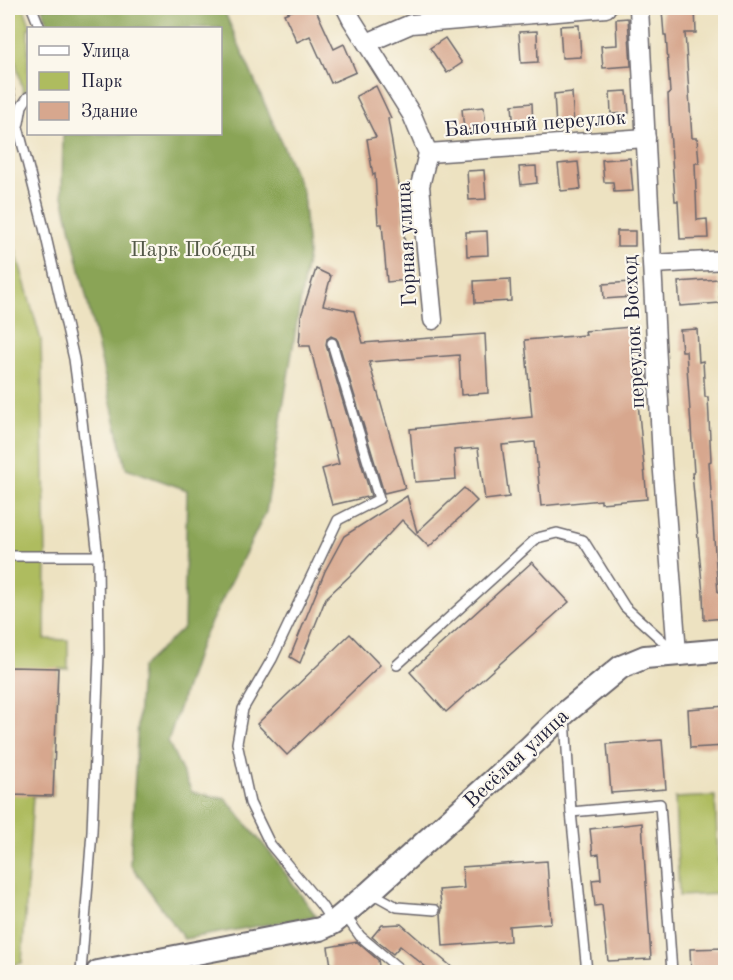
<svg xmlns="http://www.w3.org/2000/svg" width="733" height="980" font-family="'Old Standard TT',serif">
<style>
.green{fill:#aebc5f;stroke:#686f4d;stroke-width:1.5}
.forest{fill:#8aa456;stroke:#566348;stroke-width:1.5}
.building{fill:#d7a78e}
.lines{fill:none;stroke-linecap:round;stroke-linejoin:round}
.service-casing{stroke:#69656a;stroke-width:12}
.minor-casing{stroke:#69656a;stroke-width:21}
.tertiary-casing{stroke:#69656a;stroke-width:26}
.service{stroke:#fff;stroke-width:9}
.minor{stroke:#fff;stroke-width:18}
.tertiary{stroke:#fff;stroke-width:22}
.labels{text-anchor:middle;stroke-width:4.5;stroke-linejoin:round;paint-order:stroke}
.street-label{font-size:21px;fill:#22223b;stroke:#fbf7ec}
.park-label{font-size:21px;fill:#535848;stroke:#fbf7ec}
</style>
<rect width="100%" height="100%" fill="#fbf7ec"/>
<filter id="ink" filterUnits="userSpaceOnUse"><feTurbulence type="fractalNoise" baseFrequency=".0167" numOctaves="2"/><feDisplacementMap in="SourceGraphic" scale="12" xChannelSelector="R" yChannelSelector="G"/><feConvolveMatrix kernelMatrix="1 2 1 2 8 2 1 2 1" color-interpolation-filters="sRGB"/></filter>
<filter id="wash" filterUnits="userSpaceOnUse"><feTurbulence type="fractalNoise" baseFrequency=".008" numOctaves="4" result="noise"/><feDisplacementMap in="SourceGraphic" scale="24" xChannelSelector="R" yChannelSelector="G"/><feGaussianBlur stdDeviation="1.35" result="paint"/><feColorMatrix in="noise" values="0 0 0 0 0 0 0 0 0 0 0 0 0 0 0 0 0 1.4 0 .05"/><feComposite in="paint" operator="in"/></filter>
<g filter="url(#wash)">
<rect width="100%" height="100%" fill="#ede2c1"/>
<g class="green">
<polygon points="8,8 24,8 31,28 28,28 28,87 24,94 8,33"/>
<polygon points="8,224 41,340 46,556 45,639 68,640 68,669 58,669 53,796 33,796 22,963 8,966"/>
<polygon points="715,796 720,894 679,896 675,798"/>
</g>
<polygon class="forest" points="42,8 223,8 303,192 308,254 266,512 201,642 168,741 192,792 226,799 276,860 316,916 184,939 130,864 141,668 184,627 187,490 126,468 62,192 63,134 220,134 220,28 50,28"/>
<g id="blocks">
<g class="building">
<polygon points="299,8 315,8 334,49 344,44 356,72 331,83 310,36 297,42 284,14"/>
<polygon points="695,8 696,33 685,33 692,138 697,138 699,163 695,163 697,220 707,219 708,238 680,239 678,201 675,201 669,117 668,94 670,93 666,35 664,35 662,10"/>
<polygon points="628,18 631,66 603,68 601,46 617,45 616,19"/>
<polygon points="579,25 581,57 562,58 560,26"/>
<polygon points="537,31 538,62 521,63 519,32"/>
<polygon points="445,38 462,63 447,73 430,48"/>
<polygon points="376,86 391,118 388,119 399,185 401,185 407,280 387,282 382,224 378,224 375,174 373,175 367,139 376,137 356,96"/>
<polygon points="627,91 629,113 611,114 610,92"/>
<polygon points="572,92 574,127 556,128 554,94"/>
<polygon points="532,103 533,129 514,130 512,105"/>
<polygon points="484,107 486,129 464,130 462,109"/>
<polygon points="630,158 633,191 614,192 613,182 604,182 602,160"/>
<polygon points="578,162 581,189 561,191 558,164"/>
<polygon points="536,166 537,183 521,185 519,167"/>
<polygon points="484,170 486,199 469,200 467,171"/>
<polygon points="487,231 488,255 467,256 466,232"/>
<rect x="617" y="231" width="18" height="15"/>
<polygon points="316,269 331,276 323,305 354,311 363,343 485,334 488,393 461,395 459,355 369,362 405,488 384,493 338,341 336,338 331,336 327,339 326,345 371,496 332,505 322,469 339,464 310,346 299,346 301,316"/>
<polygon points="510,279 511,301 475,303 474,281"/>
<polygon points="718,279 720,303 680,306 678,282"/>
<polygon points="631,282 632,297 604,299 603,284"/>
<polygon points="631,327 647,499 601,503 601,500 541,506 535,442 502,445 509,497 485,500 478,448 454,450 456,479 415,482 410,429 532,417 525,340 586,335 585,331"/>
<polygon points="697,329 699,362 703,361 705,397 708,397 711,461 709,462 714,538 718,593 721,593 723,618 704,620 703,594 692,473 694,473 686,351 682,351 680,330"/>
<polygon points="464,488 477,501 429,547 402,520 355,571 326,598 300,663 290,657 325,571 344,536 407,496 417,532"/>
<polygon points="532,562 569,602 446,712 410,672"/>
<polygon points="350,634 380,665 287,755 257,724"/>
<polygon points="8,667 58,668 53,796 8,795"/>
<polygon points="726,706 726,746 690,748 688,709"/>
<polygon points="662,740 666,789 611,793 607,744"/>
<polygon points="642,823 651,959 608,961 602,905 595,906 592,880 601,879 599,854 593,855 590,829"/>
<polygon points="547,861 551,923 509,926 510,941 443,946 441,913 442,910 439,890 464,888 462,867"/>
<polygon points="401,924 417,938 458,972 422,972 426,967 400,946 393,954 372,937 382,925"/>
<polygon points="357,942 378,960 380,972 332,972 328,947"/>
<polygon points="726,948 726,972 691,972 690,949"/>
</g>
</g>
</g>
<g filter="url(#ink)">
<use href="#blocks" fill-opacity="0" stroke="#69656a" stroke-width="1.5"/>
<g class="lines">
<defs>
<g id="service">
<polyline points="32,8 40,28"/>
<polyline points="8,88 44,228 74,359 81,412 98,556 99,655 92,832 81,972"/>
<polyline points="19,123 22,106 28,97"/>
<polyline points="332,343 379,499 338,520 272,659 243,709 237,743 250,803 270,844 321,905 333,923"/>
<polyline points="8,556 98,556"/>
<polyline points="397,665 537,538 557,533 583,540 625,607 674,651"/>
<polyline points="565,718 571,812 587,972"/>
<polyline points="571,812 660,804 672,972"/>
<polyline points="370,892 397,907 435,910"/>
<polyline points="344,914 360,936 403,972"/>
</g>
<g id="minor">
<polyline points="346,8 352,20 412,115 428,153 420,186 433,320"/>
<polyline points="639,8 662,459 677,653"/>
<polyline points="367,43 411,24 606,8"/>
<polyline points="428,153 646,138"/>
<polyline points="653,264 726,260"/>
</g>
<polyline id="tertiary" points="98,972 320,929 333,923 370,892 528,749 565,713 621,667 645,657 726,650"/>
</defs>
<use href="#service" class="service-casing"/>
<use href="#minor" class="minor-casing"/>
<use href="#tertiary" class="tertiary-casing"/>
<use href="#service" class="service"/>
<use href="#minor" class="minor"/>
<use href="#tertiary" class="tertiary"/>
</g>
</g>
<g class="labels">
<g class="street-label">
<text transform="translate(535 123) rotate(-4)" y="7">Балочный переулок</text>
<text transform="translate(406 244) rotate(-93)" y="7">Горная улица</text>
<text transform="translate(633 332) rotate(-93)" y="7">переулок Восход</text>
<text transform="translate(516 758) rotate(-43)" y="7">Весёлая улица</text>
</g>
<g class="park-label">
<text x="193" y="256">Парк Победы</text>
</g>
</g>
<rect width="733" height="980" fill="none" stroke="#fbf7ec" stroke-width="30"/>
<rect x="27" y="27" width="195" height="108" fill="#fbf7ec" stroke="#a4a2a5" stroke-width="1.5"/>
<rect x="39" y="46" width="30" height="9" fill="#ffffff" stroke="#a4a2a5" stroke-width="1.5"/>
<text x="81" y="57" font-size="18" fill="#22223b">Улица</text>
<rect x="39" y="72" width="30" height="18" fill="#aebc5f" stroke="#a4a2a5" stroke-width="1.5"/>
<text x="81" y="87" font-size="18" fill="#22223b">Парк</text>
<rect x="39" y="102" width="30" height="18" fill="#d7a78e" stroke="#a4a2a5" stroke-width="1.5"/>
<text x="81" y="117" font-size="18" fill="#22223b">Здание</text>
</svg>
